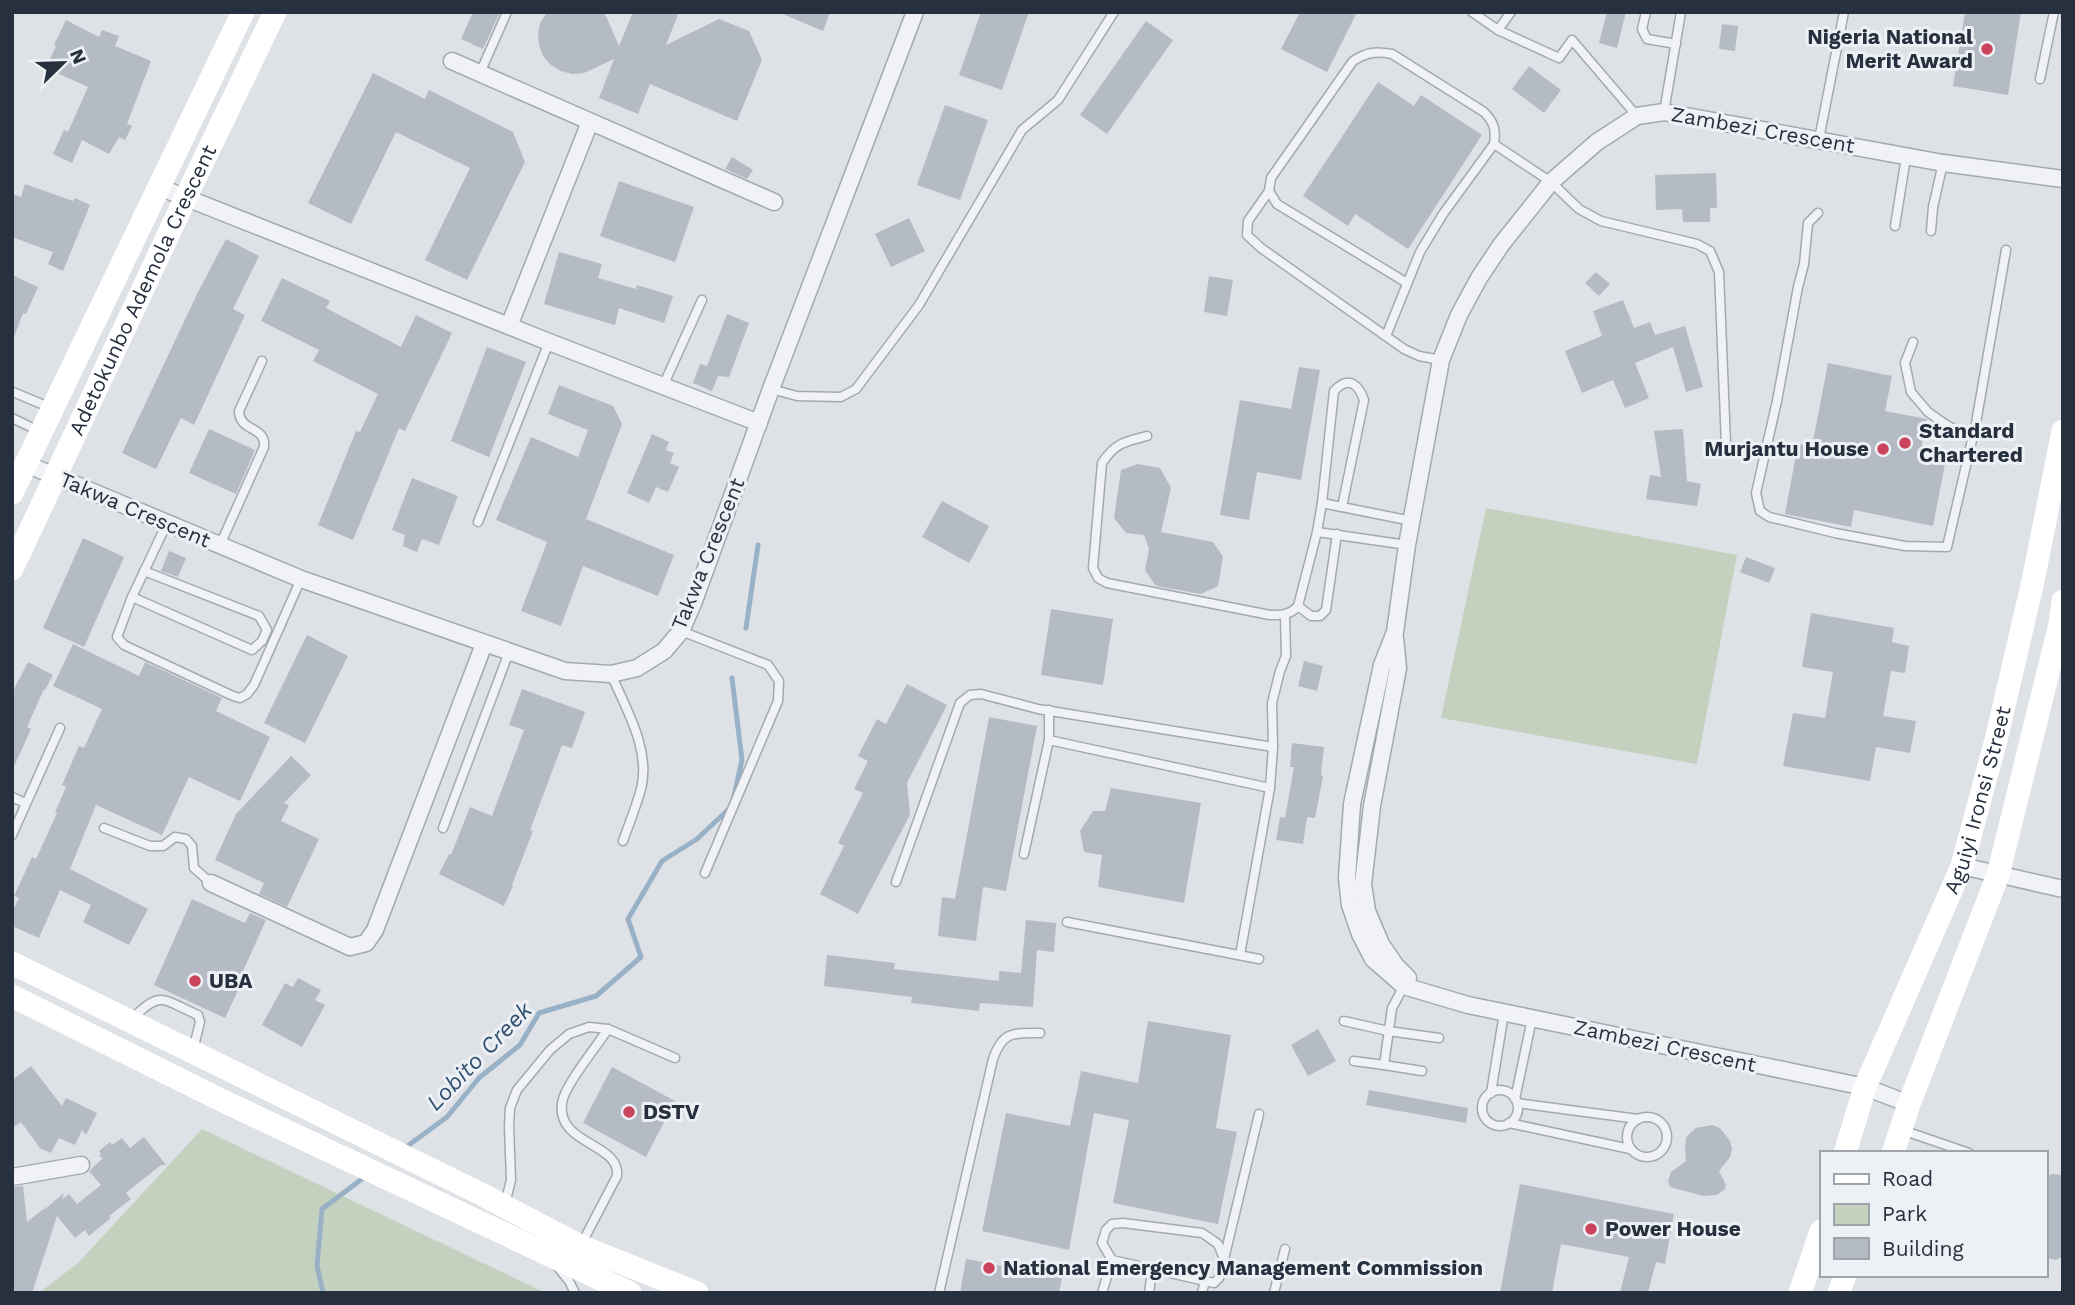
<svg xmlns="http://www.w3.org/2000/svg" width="2075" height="1305" font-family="'Work Sans',sans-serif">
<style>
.green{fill:#c4d1bf}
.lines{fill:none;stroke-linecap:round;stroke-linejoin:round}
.stream{stroke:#99b1c7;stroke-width:5}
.building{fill:#b5bbc4}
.service-casing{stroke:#a3a9b1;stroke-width:11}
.minor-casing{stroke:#a3a9b1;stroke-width:19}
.service{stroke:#f0f2f6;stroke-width:8}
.minor{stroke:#f0f2f6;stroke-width:16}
.secondary{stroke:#fff;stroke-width:23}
.poi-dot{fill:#cc435c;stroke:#edf1f5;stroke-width:2.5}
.labels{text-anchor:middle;stroke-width:6;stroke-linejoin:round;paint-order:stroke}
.poi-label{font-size:21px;font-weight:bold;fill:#27303e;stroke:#edf1f5;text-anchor:start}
.street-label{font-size:21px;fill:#27303e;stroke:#edf1f5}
.water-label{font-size:23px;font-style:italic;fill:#325071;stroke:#edf1f5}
</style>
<rect width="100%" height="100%" fill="#dee2e7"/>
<g class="green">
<polygon points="1486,508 1737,555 1697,764 1441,718"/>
<polygon points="202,1129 546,1293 39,1293 78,1263"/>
</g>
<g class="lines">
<g class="stream">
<polyline points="746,628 758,545"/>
<polyline points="732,678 742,760 734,796"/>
<polyline points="402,1150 447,1117 479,1078 520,1045 539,1013 596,996 641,957 628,919 662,861 697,839 732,806"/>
<polyline points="323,1293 317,1266 322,1209 366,1176"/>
</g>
</g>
<g class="building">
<polygon points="473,12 500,12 483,49 461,39"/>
<polygon points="547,12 602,12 606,16 619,46 633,12 679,12 666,45 719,19 749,31 762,60 737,121 650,84 638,114 599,98 614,59 584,73 572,74 561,71 551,65 543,56 539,45 538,34 540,23"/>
<polygon points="778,12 830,12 823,31"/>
<polygon points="981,12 1029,12 1002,90 959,75"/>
<polygon points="1300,12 1357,12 1327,72 1281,49"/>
<polygon points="1607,12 1626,12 1617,48 1599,43"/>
<polygon points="1965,12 2021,12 2008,95 1953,86"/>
<polygon points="66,20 99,37 102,30 119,36 115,46 151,61 127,124 132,126 125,140 119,137 109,154 82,140 72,163 53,154 64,130 68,132 88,87 46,68 56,46 54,45"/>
<polygon points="1146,21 1173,40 1107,134 1080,115"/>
<polygon points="1722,24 1738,26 1735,51 1719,49"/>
<polygon points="1529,66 1561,90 1544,113 1512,89"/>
<polygon points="373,73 425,99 429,90 513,132 525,162 467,280 425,260 470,168 396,132 351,224 308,203"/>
<polygon points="1378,82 1414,106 1421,95 1482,135 1408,249 1355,214 1348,226 1303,196"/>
<polygon points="945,105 988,120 960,200 917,185"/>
<polygon points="732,157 753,170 747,179 725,169"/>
<polygon points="1716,173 1717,208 1710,208 1710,222 1683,222 1682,209 1656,210 1655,175"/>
<polygon points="619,181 694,207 675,262 600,236"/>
<polygon points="25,184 73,201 75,198 90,205 63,271 48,264 53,252 12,237 12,194 21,197"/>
<polygon points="909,218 925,251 891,267 875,234"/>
<polygon points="226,239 259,256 233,309 245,315 194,425 181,418 156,469 122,453 198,292"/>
<polygon points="559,252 602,264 598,278 636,289 637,285 673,296 664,323 619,308 615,325 544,304"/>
<polygon points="1596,272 1610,284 1599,296 1585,283"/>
<polygon points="12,275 38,287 26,314 23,313 14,337 12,337"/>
<polygon points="1209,276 1233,280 1227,316 1204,312"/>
<polygon points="282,278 330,301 326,308 401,347 416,315 452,333 405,431 399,428 353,540 318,525 356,431 360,432 378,394 313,361 319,350 261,321"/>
<polygon points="1623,300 1634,328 1650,322 1655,335 1685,326 1703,387 1686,392 1673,347 1635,363 1649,398 1625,408 1613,380 1582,393 1565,351 1602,336 1593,311"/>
<polygon points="727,314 749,323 729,377 718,376 712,391 693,383 700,364 707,366"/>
<polygon points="487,347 526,362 489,457 451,441"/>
<polygon points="1828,363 1892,376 1885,411 1927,419 1920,454 1946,459 1933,526 1854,510 1851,527 1785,514 1798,444 1812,447"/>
<polygon points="1299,367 1320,370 1301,480 1257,472 1249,520 1220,515 1240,400 1291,409"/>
<polygon points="559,385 613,406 622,424 586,519 674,555 658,596 583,566 561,626 521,611 547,542 496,520 531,437 578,457 588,430 548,414"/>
<polygon points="209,429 255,450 236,494 189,473"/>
<polygon points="1683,429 1687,481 1701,484 1697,506 1646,499 1650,475 1661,477 1654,431"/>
<polygon points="652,434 669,442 666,450 674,453 670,463 679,467 668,492 656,487 649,503 627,493"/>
<polygon points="1138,464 1160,468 1171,488 1161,532 1213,542 1223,557 1218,586 1201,594 1156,586 1145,570 1149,549 1144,535 1126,533 1114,518 1121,470"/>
<polygon points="412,478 458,496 439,545 422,539 417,552 403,546 405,535 392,530"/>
<polygon points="942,501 989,526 969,563 922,537"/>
<polygon points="83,538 124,557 84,647 43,628"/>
<polygon points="169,551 186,558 178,577 161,571"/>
<polygon points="1746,557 1775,568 1769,583 1740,572"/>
<polygon points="1051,609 1113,619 1103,685 1041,675"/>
<polygon points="1811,613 1894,628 1892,642 1909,646 1905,673 1891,671 1883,716 1916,721 1910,753 1876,747 1870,781 1783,766 1793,713 1825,718 1833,672 1802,667"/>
<polygon points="307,635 348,656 305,743 264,723"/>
<polygon points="73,644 139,676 145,662 222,698 216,711 270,737 240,801 189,777 162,835 96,805 70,869 148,909 129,945 83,922 91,905 60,890 39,938 12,926 12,912 19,898 14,896 32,857 36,859 57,813 55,813 66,787 62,785 79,746 84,748 102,709 53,686"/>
<polygon points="1304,661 1323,666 1317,691 1298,686"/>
<polygon points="28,662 53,675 45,690 44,689 27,727 31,729 12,771 12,693"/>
<polygon points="907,684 947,705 907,783 910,815 858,914 820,894 844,846 838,843 863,793 854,789 868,761 858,756 877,719 886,724"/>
<polygon points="522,689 585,712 572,748 562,745 530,830 533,831 512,885 513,886 504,906 439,874 449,854 451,855 470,807 492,816 524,730 509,725"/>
<polygon points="989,717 1037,726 1006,891 983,887 976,941 938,936 942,897 955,899"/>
<polygon points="1292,743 1324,747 1321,775 1323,776 1315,818 1307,817 1303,844 1276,840 1280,817 1285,818 1294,767 1290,767"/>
<polygon points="291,756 311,775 284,803 289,805 281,821 319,839 287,907 259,894 264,883 215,860 236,814"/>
<polygon points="1111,788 1201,803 1184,903 1098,887 1102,855 1084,852 1080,831 1093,811 1105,811"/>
<polygon points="192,899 245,923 250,913 266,920 238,982 241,984 225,1018 154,985"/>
<polygon points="1026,920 1056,923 1054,952 1037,950 1033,1007 980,1003 979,1011 911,1003 912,997 824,986 827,955 895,963 894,969 999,981 999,971 1021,973"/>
<polygon points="298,978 321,990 315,1000 325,1005 302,1047 262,1025 285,983 293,987"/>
<polygon points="1148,1021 1231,1035 1216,1128 1237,1132 1218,1224 1113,1203 1129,1120 1094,1113 1069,1250 982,1231 1006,1113 1070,1126 1081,1071 1138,1083"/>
<polygon points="1318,1029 1336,1061 1308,1076 1291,1045"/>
<polygon points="31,1066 62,1106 66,1098 97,1113 86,1135 82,1130 75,1145 59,1138 51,1153 40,1148 21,1122 12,1128 12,1080"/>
<polygon points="612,1067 675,1101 646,1157 583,1123"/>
<polygon points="1369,1090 1468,1108 1466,1123 1366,1105"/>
<polygon points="1712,1125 1720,1128 1730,1141 1732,1149 1730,1157 1719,1171 1726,1185 1725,1189 1717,1195 1703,1196 1670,1187 1668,1181 1671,1172 1686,1161 1685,1148 1686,1138 1690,1133 1696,1128"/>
<polygon points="144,1137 166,1165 161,1165 126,1193 131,1199 109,1216 111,1218 89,1236 85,1230 75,1238 57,1216 32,1293 12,1293 12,1187 23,1186 27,1222 46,1207 44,1210 64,1193 62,1200 69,1194 77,1204 101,1185 89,1171 103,1158 99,1156 101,1154 99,1151 110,1142 112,1145 122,1138 130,1148"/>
<polygon points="2052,1174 2063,1175 2063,1257 2056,1260 2045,1258 2045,1178"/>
<polygon points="1520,1184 1674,1214 1665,1264 1656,1262 1648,1293 1620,1293 1629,1257 1561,1244 1552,1293 1500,1293"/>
<polygon points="966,1259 1062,1277 1059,1293 960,1293"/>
</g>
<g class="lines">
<defs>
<g id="service">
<polyline points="1472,12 1498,30"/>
<polyline points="1511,12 1498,30 1559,58 1572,40 1637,116"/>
<polyline points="1646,12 1642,29 1647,39 1676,44"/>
<polyline points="480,73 507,12"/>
<polyline points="2040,79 2054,12"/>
<polyline points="1664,112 1681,12"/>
<polyline points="1819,139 1844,12"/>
<polyline points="1269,191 1248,221 1247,235 1261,248 1404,349 1419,356 1441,360"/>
<polyline points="1818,213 1808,223 1804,264 1798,287 1777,401 1756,493 1760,511 1769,517 1835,533 1905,546 1947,547 1976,423 2006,250"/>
<polyline points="1895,226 1906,157"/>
<polyline points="1931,231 1933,207 1943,163"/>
<path d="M1407 283 1277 204 1269 191 1271 178 1353 61C1367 52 1376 51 1392 54L1484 112C1494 122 1496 129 1494 144L1551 182 1579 209 1601 221 1697 244 1710 251 1719 272 1726 444"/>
<polyline points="1386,336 1420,252 1443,214 1494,144"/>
<polyline points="1913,342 1905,363 1911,392 1928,412 1945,424 1962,434 1973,436"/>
<polyline points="663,386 702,300"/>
<polyline points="771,389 797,396 841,397 856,389 919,305 1022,130 1058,100 1114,12"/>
<polyline points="13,392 51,408"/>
<polyline points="12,418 41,432"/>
<path d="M1147 436C1125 442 1116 442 1102 463L1093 568 1098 578 1107 583 1270 615C1282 615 1290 615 1298 606L1317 532 1322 503 1334 391C1348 376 1358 383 1364 400L1342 507"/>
<polyline points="1322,503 1412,521"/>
<polyline points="478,522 549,342"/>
<polyline points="167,523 132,597 117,637 124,645 233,696 240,698 247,694 254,685 301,579"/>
<polyline points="1317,532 1407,545"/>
<path d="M220 545 264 447C266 425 240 433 239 411L262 361"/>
<polyline points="132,597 252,650 262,641 267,630 259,616 144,571"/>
<polyline points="1298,606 1311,616 1320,616 1326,610 1337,534"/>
<polyline points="681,631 768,665 779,681 778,701 705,873"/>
<path d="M611 674C626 709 651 750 641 789 636 807 629 824 623 841"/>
<polyline points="1049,740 1270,788"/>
<polyline points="12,797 25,803"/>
<polyline points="104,828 150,846 163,846 175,837 186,839 192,846 194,868 211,883"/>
<polyline points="443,828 509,652"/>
<polyline points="12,835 60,728"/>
<polyline points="1024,854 1049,740 1049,710"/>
<polyline points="896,882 960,703 970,695 981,694 1038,709 1273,747"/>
<polyline points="1067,922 1259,959"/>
<polyline points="1240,955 1270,788 1273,747 1272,703 1280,671 1286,656 1285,615"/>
<polyline points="1404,986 1392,1008 1384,1065 1422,1071"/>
<path d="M132 1019C161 989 163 1000 198 1015L200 1022 193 1050"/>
<polyline points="1344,1021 1388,1031 1439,1038"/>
<polyline points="1354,1061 1384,1065"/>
<circle cx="1500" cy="1108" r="18"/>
<polyline points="1491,1093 1504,1013"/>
<polyline points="1515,1099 1532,1019"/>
<polyline points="1517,1103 1638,1119"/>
<circle cx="1647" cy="1137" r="20"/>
<polyline points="1509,1123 1630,1149"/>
<polyline points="1902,1130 1969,1153"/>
<polyline points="505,1204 511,1180 509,1126 510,1108 517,1090 550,1050 569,1034 589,1027 608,1029 675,1058"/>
<polygon points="1123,1223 1202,1233 1208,1237 1218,1244 1224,1259 1219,1278 1214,1283 1112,1260 1102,1243 1106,1230 1112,1224"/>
<path d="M582 1243 617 1176C621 1143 556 1145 562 1103 564 1086 597 1046 608 1029"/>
<polyline points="1224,1259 1259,1114"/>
<polyline points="557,1266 569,1281 575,1293"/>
<path d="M939 1293 993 1059C1003 1031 1013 1033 1040 1033"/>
<polyline points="1102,1293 1112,1260"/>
<polyline points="1149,1293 1152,1271"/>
<polyline points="1202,1293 1205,1281"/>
<polyline points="1274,1293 1285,1249"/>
</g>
<g id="minor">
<polyline points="452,61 774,202"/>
<polyline points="159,187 549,342 759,423"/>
<polyline points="509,326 590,122"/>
<polyline points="26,464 301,579 565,671 611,674 637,668 664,651 681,631 694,601 771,389 915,12"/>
<polyline points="1395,638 1398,668 1372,806 1363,884 1367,911 1381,944 1396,966 1408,978"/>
<polyline points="1962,866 2063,889"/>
<polyline points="211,883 350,947 366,943 375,930 484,644"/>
<polyline points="1909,1104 1865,1087 1468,1005 1404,986 1373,959 1360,934 1350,905 1347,878 1352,804 1382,665 1395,632 1407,545 1441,360 1459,315 1479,278 1501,245 1551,182 1597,142 1637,116 1664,112 1943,163 2063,179"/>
<polyline points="12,1177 81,1165"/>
</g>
</defs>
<use href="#service" class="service-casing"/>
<use href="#minor" class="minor-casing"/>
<use href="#service" class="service"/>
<use href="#minor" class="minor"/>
<g class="secondary">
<polyline points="12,493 243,12"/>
<path id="s1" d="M12 569 185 199 275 12"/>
<polyline points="12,963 483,1195 580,1246 697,1293"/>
<polyline points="12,996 223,1101 630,1293"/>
<path id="s2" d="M1845 1153 1865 1087 1962 866 1997 736 2033 581 2063 431"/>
<polyline points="1893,1153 1909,1104 1998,875 2060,624 2063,601"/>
<polyline points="1800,1293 1821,1231"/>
<polyline points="1839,1293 1845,1275"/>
</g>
</g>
<g class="poi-dot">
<circle cx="1987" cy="49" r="7"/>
<circle cx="1905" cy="443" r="7"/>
<circle cx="1883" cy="449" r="7"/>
<circle cx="195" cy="981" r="7"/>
<circle cx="629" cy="1112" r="7"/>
<circle cx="1591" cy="1229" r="7"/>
<circle cx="989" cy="1268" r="7"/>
</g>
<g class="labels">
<g class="poi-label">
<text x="1973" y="44" text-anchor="end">Nigeria National<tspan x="1973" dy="24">Merit Award</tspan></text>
<text x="1919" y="438">Standard<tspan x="1919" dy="24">Chartered</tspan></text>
<text x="1869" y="456" text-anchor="end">Murjantu House</text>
<text x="209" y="988">UBA</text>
<text x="643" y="1119">DSTV</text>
<text x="1605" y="1236">Power House</text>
<text x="1003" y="1275">National Emergency Management Commission</text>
</g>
<g class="street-label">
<text transform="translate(1763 130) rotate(10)" y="7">Zambezi Crescent</text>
<text dy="7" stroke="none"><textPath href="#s1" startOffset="308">Adetokunbo Ademola Crescent</textPath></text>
<text transform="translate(135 510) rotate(23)" y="7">Takwa Crescent</text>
<text transform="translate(708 554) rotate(-68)" y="7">Takwa Crescent</text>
<text dy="7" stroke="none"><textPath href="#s2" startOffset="378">Aguiyi Ironsi Street</textPath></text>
<text transform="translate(1665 1046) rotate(12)" y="7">Zambezi Crescent</text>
</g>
<g class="water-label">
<text transform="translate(479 1056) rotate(-46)" y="8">Lobito Creek</text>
</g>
</g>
<rect width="2075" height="1305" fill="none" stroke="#27303e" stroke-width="28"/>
<rect x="1820" y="1151" width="228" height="126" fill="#edf1f5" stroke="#9ea4ac" stroke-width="2"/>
<rect x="1834" y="1174" width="35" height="10" fill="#ffffff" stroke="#9ea4ac" stroke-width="2"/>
<text x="1882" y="1186" font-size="21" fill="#27303e">Road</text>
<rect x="1834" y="1204" width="35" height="21" fill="#c4d1bf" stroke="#9ea4ac" stroke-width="2"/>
<text x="1882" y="1221" font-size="21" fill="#27303e">Park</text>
<rect x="1834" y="1238" width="35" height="21" fill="#b5bbc4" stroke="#9ea4ac" stroke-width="2"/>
<text x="1882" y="1256" font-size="21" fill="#27303e">Building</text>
<g transform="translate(63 63) rotate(67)" stroke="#edf1f5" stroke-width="5" paint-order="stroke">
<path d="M0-5L12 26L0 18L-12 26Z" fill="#27303e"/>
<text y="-10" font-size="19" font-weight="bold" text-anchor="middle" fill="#27303e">N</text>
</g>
</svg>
